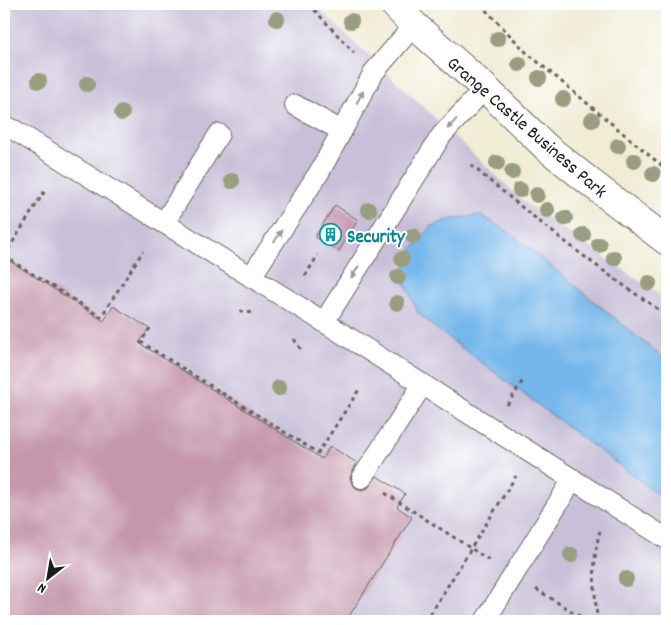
<svg xmlns="http://www.w3.org/2000/svg" width="671" height="625" font-family="Dekko,sans-serif">
<style>
.industrial{fill:#c8bfd8}
.water{fill:#76b7eb;stroke:#496a84}
.building{fill:#c596ac}
.lines{fill:none;stroke-linecap:round;stroke-linejoin:round}
.lane-casing{stroke:#67655d;stroke-width:22}
.street-casing{stroke:#67655d;stroke-width:30}
.path{stroke:#67655d;stroke-width:3;stroke-dasharray:4 4;stroke-linecap:butt}
.lane{stroke:#fff;stroke-width:20}
.street{stroke:#fff;stroke-width:28}
.tree{fill:#9a9e80}
.oneway{fill:#999}
.labels{text-anchor:middle;stroke-width:4;stroke-linejoin:round;paint-order:stroke}
.street-label{font-size:19px;fill:#1c1c1c;stroke:#fff}
.culture-label{font-size:19px;font-weight:bold;fill:#0d838f;stroke:#fff;text-anchor:start}
</style>
<rect width="100%" height="100%" fill="#fff"/>
<filter id="ink" filterUnits="userSpaceOnUse"><feTurbulence type="fractalNoise" baseFrequency=".02" numOctaves="2"/><feDisplacementMap in="SourceGraphic" scale="10" xChannelSelector="R" yChannelSelector="G"/><feConvolveMatrix kernelMatrix="1 2 1 2 8 2 1 2 1" color-interpolation-filters="sRGB"/></filter>
<filter id="wash" filterUnits="userSpaceOnUse"><feTurbulence type="fractalNoise" baseFrequency=".0096" numOctaves="4" result="noise"/><feDisplacementMap in="SourceGraphic" scale="20" xChannelSelector="R" yChannelSelector="G"/><feGaussianBlur stdDeviation="1.12" result="paint"/><feColorMatrix in="noise" values="0 0 0 0 0 0 0 0 0 0 0 0 0 0 0 0 0 1.4 0 .05"/><feComposite in="paint" operator="in"/></filter>
<g filter="url(#wash)">
<rect width="100%" height="100%" fill="#f1ecd6"/>
<polygon class="industrial" points="4,4 314,4 523,201 667,300 667,621 4,621"/>
<polygon class="water" points="480,215 509,232 667,361 667,501 438,330 418,313 403,278 407,255 431,227 448,220"/>
<g id="blocks">
<g class="building">
<polygon points="335,205 358,220 339,251 315,237"/>
<polygon points="4,257 104,321 113,306 149,328 139,343 322,459 330,446 357,463 350,477 352,484 356,488 362,490 368,488 377,476 405,494 397,507 412,517 346,621 4,621"/>
</g>
</g>
</g>
<g filter="url(#ink)">
<use href="#blocks" fill-opacity="0" stroke="#67655d" stroke-width="1"/>
<g class="lines">
<defs>
<g id="lane">
<polyline points="295,105 342,131"/>
<polyline points="4,126 14,130 324,322 667,539"/>
<polyline points="164,223 219,134"/>
<polyline points="251,277 320,171 374,72 414,25"/>
<polyline points="324,322 441,136 485,88"/>
<polyline points="362,478 423,384"/>
<polyline points="485,621 573,479"/>
</g>
<polyline id="street" points="394,4 414,25 485,88 546,147 591,183 667,241"/>
</defs>
<use href="#lane" class="lane-casing"/>
<use href="#street" class="street-casing"/>
<g class="path">
<polyline points="309,4 354,53"/>
<polyline points="480,4 526,52 667,170"/>
<path d="M471 165C534 218 598 270 667 315"/>
<polyline points="4,256 101,317 143,251"/>
<polyline points="4,256 46,189"/>
<polyline points="305,276 318,255"/>
<polyline points="240,311 253,313"/>
<polyline points="150,328 141,342 318,453 360,388"/>
<polyline points="294,339 302,351"/>
<polyline points="507,405 524,379"/>
<polyline points="385,493 489,560"/>
<polyline points="536,589 587,621"/>
<polyline points="426,621 516,476"/>
<path d="M594 621 597 616C594 588 592 559 600 531"/>
</g>
<use href="#lane" class="lane"/>
<use href="#street" class="street"/>
</g>
<g class="tree">
<circle cx="277" cy="19" r="8"/>
<circle cx="351" cy="21" r="8"/>
<circle cx="498" cy="39" r="8"/>
<circle cx="519" cy="64" r="8"/>
<circle cx="539" cy="78" r="8"/>
<circle cx="39" cy="81" r="8"/>
<circle cx="87" cy="84" r="8"/>
<circle cx="563" cy="99" r="8"/>
<circle cx="122" cy="113" r="8"/>
<circle cx="592" cy="120" r="8"/>
<circle cx="618" cy="146" r="8"/>
<circle cx="634" cy="161" r="8"/>
<circle cx="497" cy="163" r="8"/>
<circle cx="512" cy="172" r="8"/>
<circle cx="653" cy="174" r="8"/>
<circle cx="232" cy="181" r="8"/>
<circle cx="520" cy="190" r="8"/>
<circle cx="537" cy="195" r="8"/>
<circle cx="369" cy="210" r="8"/>
<circle cx="547" cy="210" r="8"/>
<circle cx="565" cy="218" r="8"/>
<circle cx="583" cy="235" r="8"/>
<circle cx="413" cy="236" r="8"/>
<circle cx="599" cy="245" r="8"/>
<circle cx="614" cy="258" r="8"/>
<circle cx="402" cy="259" r="8"/>
<circle cx="398" cy="277" r="8"/>
<circle cx="649" cy="283" r="8"/>
<circle cx="397" cy="303" r="8"/>
<circle cx="279" cy="388" r="8"/>
<circle cx="571" cy="555" r="8"/>
<circle cx="626" cy="579" r="8"/>
</g>
<defs><path id="oneway-solid" d="M-6-.8H1V-3.2L6.5 0L1 3.2V.8H-6Z" transform="scale(1.25)"/></defs>
<g class="oneway">
<use href="#oneway-solid" transform="translate(360 97) rotate(-61)"/>
<use href="#oneway-solid" transform="translate(452 124) rotate(132)"/>
<use href="#oneway-solid" transform="translate(278 236) rotate(-57)"/>
<use href="#oneway-solid" transform="translate(355 272) rotate(123)"/>
</g>
</g>
<defs>
<symbol id="building-ring" viewBox="-11 -11 22 22"><circle r="9.5" fill="#fff" stroke="#0f9aa8" stroke-width="1.5"/><path d="M-4-6H4V6H1V3H-1V6H-4ZM-2.5-4.3h1.7v1.8h-1.7ZM.8-4.3h1.7v1.8H.8ZM-2.5-1h1.7V.8h-1.7ZM.8-1h1.7V.8H.8Z" fill="#0f9aa8"/></symbol>
</defs>
<g fill-rule="evenodd">
<use href="#building-ring" x="318" y="222" width="25" height="25"/>
</g>
<g class="labels">
<g class="street-label">
<text transform="translate(528 126) rotate(41)" y="7">Grange Castle Business Park</text>
</g>
<g class="culture-label">
<text x="347" y="242">Security</text>
</g>
</g>
<rect width="671" height="625" fill="none" stroke="#fff" stroke-width="20"/>
<g transform="translate(48 578) rotate(211)" stroke="#ffffff" stroke-width="4" paint-order="stroke">
<path d="M0-4L9 19L0 12L-9 19Z" fill="#1c1c1c"/>
<text y="-8" font-size="14" font-weight="bold" text-anchor="middle" fill="#1c1c1c">N</text>
</g>
</svg>
